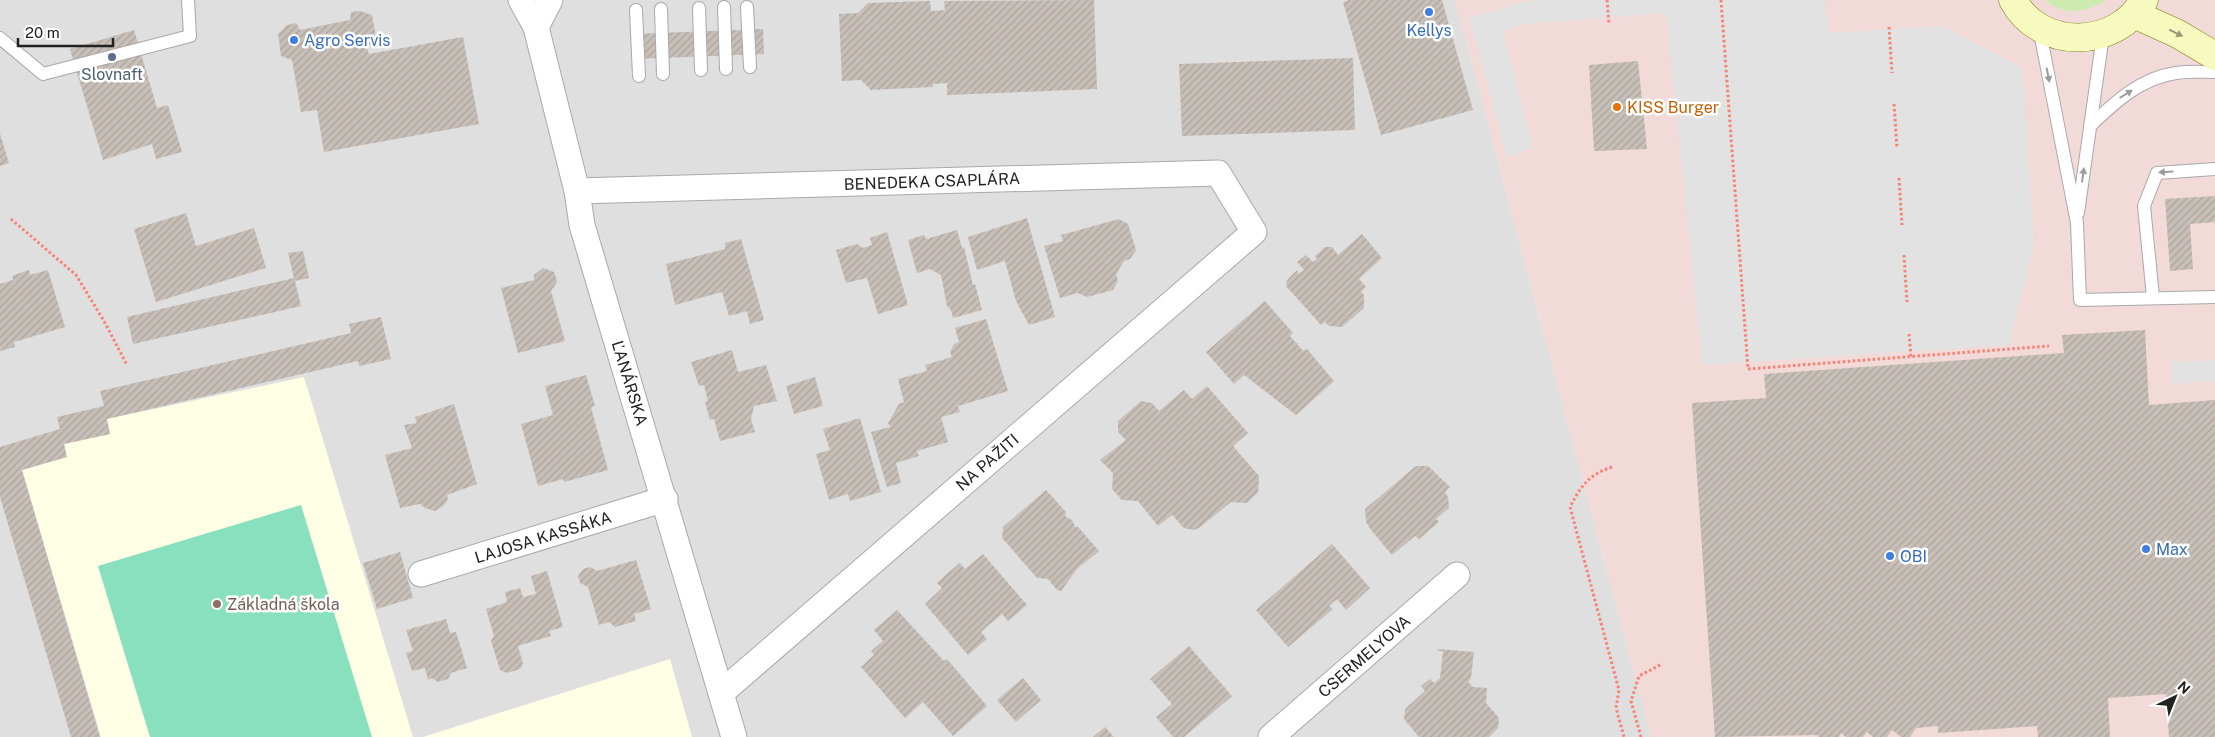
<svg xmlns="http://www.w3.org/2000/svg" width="2215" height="737" font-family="'Public Sans',sans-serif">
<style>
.residential{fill:#e0dfdf}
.commercial{fill:#f2dad9}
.education{fill:#ffffe5}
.grass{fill:#cdebb0}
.pitch{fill:#88e0be}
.parking{fill:#e2e2e2}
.building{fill:url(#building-hatch)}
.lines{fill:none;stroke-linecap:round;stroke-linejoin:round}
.service-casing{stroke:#a9a9a9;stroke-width:14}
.minor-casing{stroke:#a9a9a9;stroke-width:27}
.secondary-casing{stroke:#707d05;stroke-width:29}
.path{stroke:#fa8072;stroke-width:3;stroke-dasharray:2.5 2.5;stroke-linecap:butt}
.service{stroke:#fff;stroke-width:12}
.minor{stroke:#fff;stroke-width:25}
.secondary{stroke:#f7fabf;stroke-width:28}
.oneway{fill:#979978}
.oneway2{fill:#9c9c9c}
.shop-dot{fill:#3f7fe0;stroke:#fff;stroke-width:2}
.service-dot{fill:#5c6f8a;stroke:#fff;stroke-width:2}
.food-dot{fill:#e8710a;stroke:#fff;stroke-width:2}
.education-dot{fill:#8d6e63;stroke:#fff;stroke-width:2}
.labels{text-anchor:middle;stroke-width:5;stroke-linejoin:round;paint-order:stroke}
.shop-label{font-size:16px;fill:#366cbe;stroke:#fff;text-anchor:start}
.service-label{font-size:16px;fill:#4e5e75;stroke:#fff}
.food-label{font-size:16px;fill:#c56008;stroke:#fff;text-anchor:start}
.street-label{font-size:16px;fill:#222;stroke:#fff}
.education-label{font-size:16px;fill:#785e54;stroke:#fff;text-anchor:start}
</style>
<defs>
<pattern id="building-hatch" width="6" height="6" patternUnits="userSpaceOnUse" patternTransform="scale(1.25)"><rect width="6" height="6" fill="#c7bfb8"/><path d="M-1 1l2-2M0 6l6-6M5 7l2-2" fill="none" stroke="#aba49e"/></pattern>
</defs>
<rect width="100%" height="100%" fill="#f2efe9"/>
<polygon class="residential" points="0,0 1455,0 1651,737 0,737"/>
<polygon class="commercial" points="1455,0 2215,0 2215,737 1651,737"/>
<g class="education">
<polygon points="304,377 413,737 101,737 22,470 67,457 64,444 110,434 107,419"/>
<polygon points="670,659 692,737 423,737"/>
</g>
<path class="grass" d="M2045 0H2106C2086 13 2064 16 2045 0Z"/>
<polygon class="pitch" points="301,505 372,737 150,737 98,566"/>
<g class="parking">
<polygon points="1541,0 1825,0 1829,33 1943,26 2022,68 2034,244 2009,345 1702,365 1666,13 1524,24 1503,31 1533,148 1507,157 1469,17 1494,11 1523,2"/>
<polygon points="2215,360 2215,381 2173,384 2171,362"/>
</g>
<g class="building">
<polygon points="1094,0 1097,89 947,95 947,83 933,84 933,87 871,90 861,80 842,81 839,14 858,13 868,3 930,1 931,11 945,10 944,1"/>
<polygon points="1349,0 1442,0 1473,110 1381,135 1343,2"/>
<polygon points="360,11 372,15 376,37 367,48 369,54 463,37 479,124 324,152 317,110 301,112 292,60 281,56 278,34 287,25 296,23 300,30 350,20 351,12"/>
<polygon points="763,29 764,54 634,59 633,34"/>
<polygon points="134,30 157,108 168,105 182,152 156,159 152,144 103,160 70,49"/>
<polygon points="1353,58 1355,130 1182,136 1179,64"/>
<polygon points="1638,61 1647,149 1594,151 1589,65"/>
<polygon points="0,134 9,163 0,166"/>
<polygon points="2215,196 2215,222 2190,224 2193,269 2170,271 2165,199"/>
<polygon points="186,213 196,246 254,228 266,268 156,302 134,229"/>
<polygon points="1027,218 1055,317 1029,325 1016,301 1005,261 977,270 968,237"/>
<polygon points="1119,219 1128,224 1136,250 1130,259 1124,261 1116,274 1118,281 1113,290 1087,297 1078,293 1060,298 1044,246 1063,241 1061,235"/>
<polygon points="957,230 962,248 964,247 973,285 975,284 982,310 953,318 951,310 947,306 941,275 930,269 917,273 908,240 924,235 926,239"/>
<polygon points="887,232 908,305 878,314 867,278 846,283 836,250 857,244 863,248 872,245 870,238"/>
<polygon points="1362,234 1382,258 1359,279 1366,287 1361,292 1364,295 1364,308 1342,327 1329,326 1325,322 1321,325 1286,286 1287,280 1297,270 1299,274 1304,270 1297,262 1306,255 1313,262 1317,259 1315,256 1325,247 1332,247 1338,255"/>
<polygon points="741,239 764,320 750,324 747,311 729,316 722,292 675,305 666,264 725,249 725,243"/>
<polygon points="303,251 309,278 295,281 301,306 133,344 127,317 294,278 288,253"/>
<polygon points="543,268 554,272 556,278 557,282 551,291 565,341 518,353 501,288 534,280 534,275"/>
<polygon points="29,270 30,275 48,270 65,327 14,342 15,347 0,351 0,284 13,280 12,276"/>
<polygon points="1265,301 1293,333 1290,336 1296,343 1299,343 1297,344 1303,351 1307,349 1334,381 1296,415 1244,375 1234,384 1206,352"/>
<polygon points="381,317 391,359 359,366 358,361 107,419 110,434 64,444 67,457 22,470 100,737 71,737 0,497 0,447 60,429 57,417 104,406 100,391 351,333 349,324"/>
<polygon points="986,319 1008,391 958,406 960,412 941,417 948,442 917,451 919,456 896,463 901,483 887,487 871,432 890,427 888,423 899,404 904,402 898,379 927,371 925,365 952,357 950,352 954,344 959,342 955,328"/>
<polygon points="2145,330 2149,405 2215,400 2215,737 2169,737 2166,694 2108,698 2110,737 2038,737 2037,726 1938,733 1938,726 1916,728 1910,737 1901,737 1892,730 1887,737 1873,737 1867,732 1863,737 1846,737 1841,733 1839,737 1819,737 1817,735 1715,737 1692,403 1766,398 1764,374 2064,353 2062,335"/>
<polygon points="732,350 738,372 766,365 777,401 754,406 751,419 755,432 720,441 714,419 710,420 705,402 708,401 704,385 699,386 691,362"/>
<polygon points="586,375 595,406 591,407 608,470 564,482 563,479 538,486 521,424 553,415 545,386"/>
<polygon points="815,377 823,406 794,414 786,386"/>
<polygon points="1207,386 1248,433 1233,446 1259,476 1258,492 1247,503 1231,502 1199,528 1194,530 1184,528 1172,515 1158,526 1138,501 1122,500 1112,489 1113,473 1100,460 1126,440 1118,432 1118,421 1141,401 1152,403 1159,411 1184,390 1192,399"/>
<polygon points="454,404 477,484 447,495 448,500 443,506 435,511 425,508 420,504 400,508 385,455 412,448 404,425 417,423 415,417"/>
<polygon points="860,418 881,492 850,501 848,494 829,500 816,454 830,450 823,429"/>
<polygon points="1416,466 1428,466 1450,487 1445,492 1448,497 1449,508 1436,519 1439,522 1419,539 1415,536 1392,555 1371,530 1366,522 1365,509"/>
<polygon points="1046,490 1066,512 1065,516 1072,520 1075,527 1078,527 1099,551 1077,569 1061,591 1057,590 1048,579 1037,578 1002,538 1003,527"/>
<polygon points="1332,544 1370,588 1346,610 1337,599 1329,606 1333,609 1288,647 1256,610"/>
<polygon points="400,552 413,598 377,609 363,563"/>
<polygon points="983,554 1027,605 1008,621 1002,614 991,623 981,632 987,639 968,655 925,604 942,588 937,583 949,572 960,563 965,569"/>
<polygon points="636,560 651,609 634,614 636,621 615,627 609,622 599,625 588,587 580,583 578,576 583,569 590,567 597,571"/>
<polygon points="547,571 563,627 549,631 551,636 518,646 523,664 520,669 507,673 500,670 491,641 494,636 486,609 507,602 505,592 520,588 523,597 536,594 531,576"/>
<polygon points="897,610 944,661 947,659 987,706 953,736 923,702 905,718 861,667 874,655 871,651 883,641 874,630"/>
<polygon points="446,619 450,633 456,632 467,668 451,673 448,679 438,682 432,678 428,680 425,668 412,671 406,653 413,651 406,630"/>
<polygon points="1189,646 1232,696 1184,737 1173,737 1156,717 1172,704 1150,679"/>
<polygon points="1438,649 1474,652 1471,678 1468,682 1473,687 1487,688 1486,703 1499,718 1498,728 1489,737 1419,737 1404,719 1405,709 1425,691 1421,686 1430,679 1434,683 1440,678 1443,651 1438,651"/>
<polygon points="1023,678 1041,700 1016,722 997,700"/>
<polygon points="1105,727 1114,737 1093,737"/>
</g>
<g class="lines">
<defs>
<g id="service">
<polyline points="724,7 726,69"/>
<polyline points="747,7 750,67"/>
<polyline points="699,8 701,70"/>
<polyline points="661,9 663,74"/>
<polyline points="636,10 639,76"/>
<polyline points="2039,27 2077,223 2080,300 2215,297"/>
<polyline points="0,38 43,74 190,36 188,0"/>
<path d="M2090 126C2114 103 2140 78 2176 73 2188 71 2202 72 2215 72"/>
<polyline points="2078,213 2103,35"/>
<polyline points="2153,297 2144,206 2157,173 2215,169"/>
</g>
<g id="minor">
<polyline points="521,0 536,27 577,191 582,225 734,737"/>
<polyline points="536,27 550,0"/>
<polyline points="577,191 1218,173 1254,232 721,693"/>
<polyline points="421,574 665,499"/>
<polyline points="1271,737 1457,575"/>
</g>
<g id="secondary">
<path d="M2013 0C2040 51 2117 49 2144 0"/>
<polyline points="2134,14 2178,34 2215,56"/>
</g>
</defs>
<use href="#service" class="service-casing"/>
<use href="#minor" class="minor-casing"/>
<use href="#secondary" class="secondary-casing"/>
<g class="path">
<polyline points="1607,0 1609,24"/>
<polyline points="1721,0 1748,369 2049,346"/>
<polyline points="1889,27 1892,73"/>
<polyline points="1894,104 1897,148"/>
<polyline points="1899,178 1902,225"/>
<polyline points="11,219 76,275 104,321 127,365"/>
<polyline points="1904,255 1907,302"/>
<polyline points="1909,334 1911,357"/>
<path d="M1612 467C1588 475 1581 486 1570 507L1619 690 1616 708 1624 737"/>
<polyline points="1641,737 1631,701 1639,676 1662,664"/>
</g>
<use href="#service" class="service"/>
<use href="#minor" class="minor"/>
<use href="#secondary" class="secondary"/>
</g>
<defs><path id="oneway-solid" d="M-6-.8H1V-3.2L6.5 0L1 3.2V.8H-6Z" transform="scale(1.25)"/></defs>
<use class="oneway" href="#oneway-solid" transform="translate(2176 33) rotate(26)"/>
<g class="oneway2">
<use href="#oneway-solid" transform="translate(2048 75) rotate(79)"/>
<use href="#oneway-solid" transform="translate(2126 94) rotate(-32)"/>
<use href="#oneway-solid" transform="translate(2166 172) rotate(176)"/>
<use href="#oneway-solid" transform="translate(2083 175) rotate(-82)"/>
</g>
<g class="shop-dot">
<circle cx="1429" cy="12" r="5"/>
<circle cx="294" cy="40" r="5"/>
<circle cx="2146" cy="549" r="5"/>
<circle cx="1890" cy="556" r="5"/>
</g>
<circle class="service-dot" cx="112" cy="57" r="5"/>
<circle class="food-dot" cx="1617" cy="107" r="5"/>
<circle class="education-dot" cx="217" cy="604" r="5"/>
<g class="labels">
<g class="shop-label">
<text x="1429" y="36" text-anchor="middle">Kellys</text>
<text x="304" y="46">Agro Servis</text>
<text x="2156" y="555">Max</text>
<text x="1900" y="562">OBI</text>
</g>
<g class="service-label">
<text x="112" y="80">Slovnaft</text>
</g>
<g class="food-label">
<text x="1627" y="113">KISS Burger</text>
</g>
<g class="street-label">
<text transform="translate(932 181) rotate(-2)" y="6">BENEDEKA CSAPLÁRA</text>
<text transform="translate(630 383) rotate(73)" y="6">ĽANÁRSKA</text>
<text transform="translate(987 462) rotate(-41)" y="6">NA PAŽITI</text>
<text transform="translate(543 537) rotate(-17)" y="6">LAJOSA KASSÁKA</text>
<text transform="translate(1364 656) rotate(-41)" y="6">CSERMELYOVA</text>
</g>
<g class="education-label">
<text x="227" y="610">Základná škola</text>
</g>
</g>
<g transform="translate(2175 697) rotate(43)" stroke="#ffffff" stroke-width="4" paint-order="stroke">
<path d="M0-4L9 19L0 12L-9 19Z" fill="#222222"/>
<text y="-8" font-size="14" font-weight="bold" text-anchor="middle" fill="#222222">N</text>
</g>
<path d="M18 38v8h95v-8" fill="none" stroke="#222222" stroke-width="2.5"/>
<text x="25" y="38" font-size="15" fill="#222222" stroke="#ffffff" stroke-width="4" paint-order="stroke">20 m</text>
</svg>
